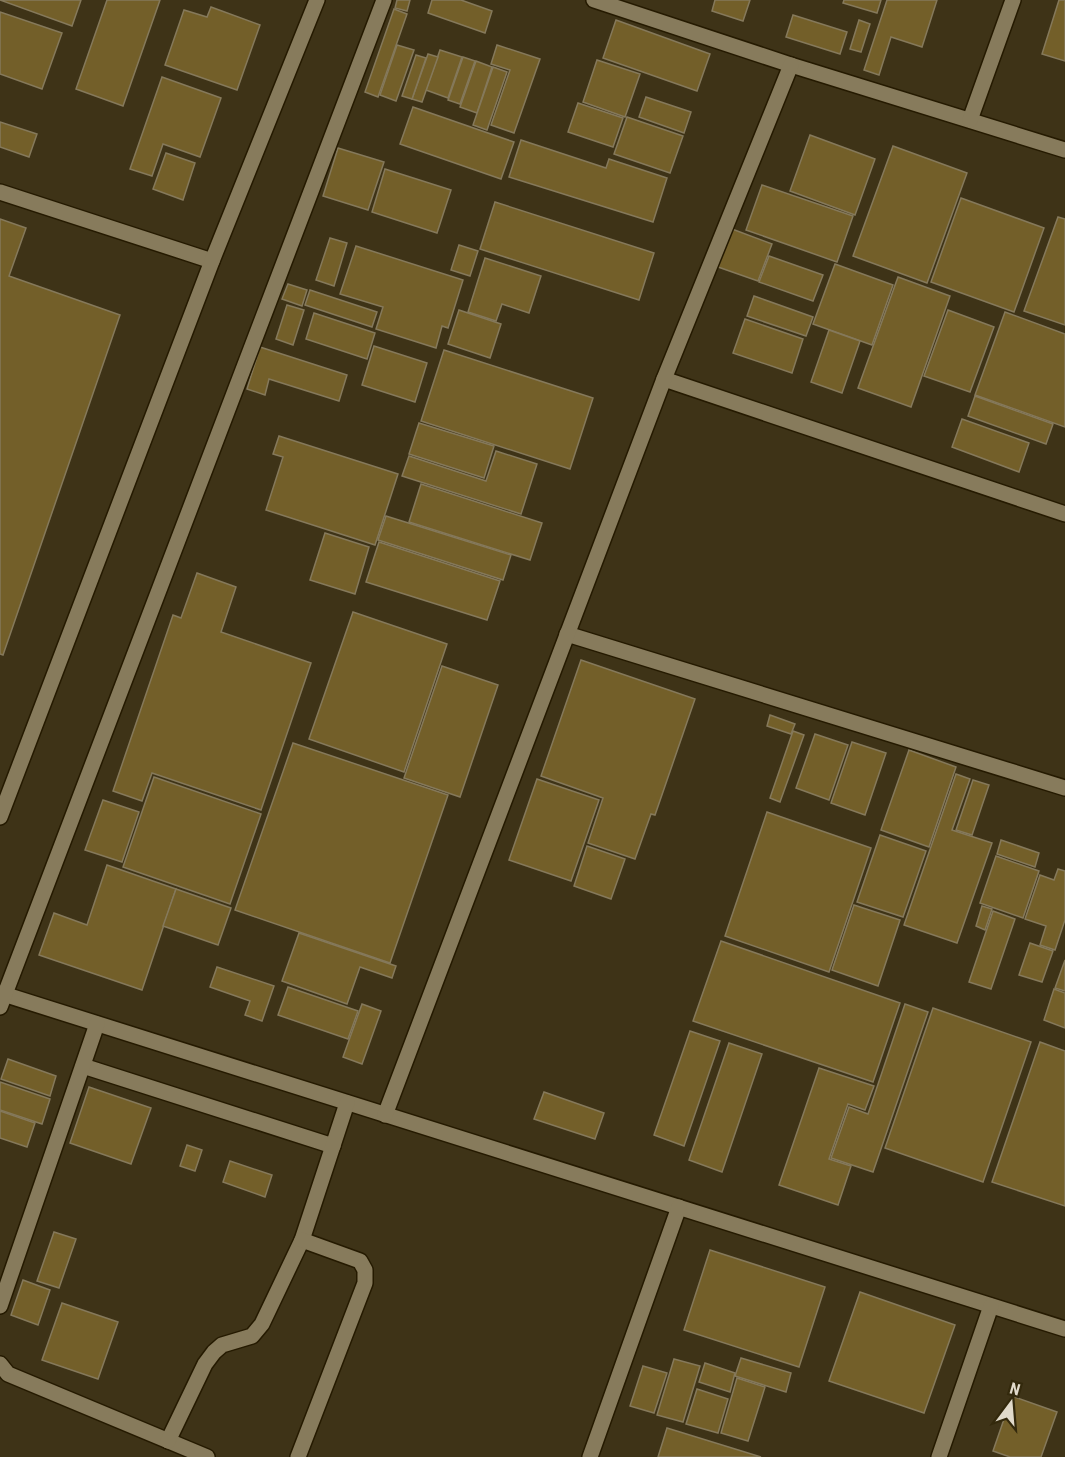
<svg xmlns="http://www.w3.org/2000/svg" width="1065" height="1457" font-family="'Roboto Condensed',sans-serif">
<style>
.building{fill:#735f29;stroke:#85795b;stroke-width:1.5}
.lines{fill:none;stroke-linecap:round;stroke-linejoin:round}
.service-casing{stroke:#251a00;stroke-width:18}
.tertiary-casing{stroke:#251a00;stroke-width:18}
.service{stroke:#877b5c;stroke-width:15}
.tertiary{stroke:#877b5c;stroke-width:15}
</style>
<rect width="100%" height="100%" fill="#3e3317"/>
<g class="building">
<polygon points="0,0 81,0 72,26"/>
<polygon points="107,0 160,0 123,106 76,89"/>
<polygon points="397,0 410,0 407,11 395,8"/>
<polygon points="432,0 461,0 492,11 485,33 428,13"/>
<polygon points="715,0 750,0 743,21 712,11"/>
<polygon points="844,0 881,0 877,13 843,3"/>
<polygon points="887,0 937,0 922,47 891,37 879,75 864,70"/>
<polygon points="1059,0 1065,0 1065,61 1042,54"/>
<polygon points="211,7 260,25 237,90 165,65 184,10 207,17"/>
<polygon points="394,9 407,14 378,97 365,92"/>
<polygon points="0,12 62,33 42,89 0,74"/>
<polygon points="793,15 847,32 840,54 786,37"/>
<polygon points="616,20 710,54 697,91 603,58"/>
<polygon points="859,20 870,24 861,52 850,49"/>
<polygon points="397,45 414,50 396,101 380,95"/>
<polygon points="497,45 540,59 514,133 491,125 510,70 491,64"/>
<polygon points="440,50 462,57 448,98 426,90"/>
<polygon points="428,54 438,57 422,102 412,99"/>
<polygon points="416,55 426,58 412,99 402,96"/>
<polygon points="463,57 475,61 460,104 448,100"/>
<polygon points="597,60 640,74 625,117 583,102"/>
<polygon points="476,61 492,67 477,113 460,107"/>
<polygon points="493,67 507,72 487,130 473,125"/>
<polygon points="162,77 221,98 200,157 163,144 152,176 130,169"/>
<polygon points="646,97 691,112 684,133 639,117"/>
<polygon points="578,103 623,118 613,147 568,132"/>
<polygon points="413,107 514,142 501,179 400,144"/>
<polygon points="627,117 683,136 670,173 614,154"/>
<polygon points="0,122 37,134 29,157 0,147"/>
<polygon points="810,135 875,159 855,215 790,191"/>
<polygon points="521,140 606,168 609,159 667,178 653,222 509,177"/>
<polygon points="893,146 967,173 927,283 853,256"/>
<polygon points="338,148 384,162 368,210 323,196"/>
<polygon points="166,153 195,163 183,200 153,189"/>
<polygon points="385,169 451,190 437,233 372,212"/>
<polygon points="762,185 853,216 837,262 746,230"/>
<polygon points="961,198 1044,228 1014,312 931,282"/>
<polygon points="495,202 654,253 639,300 480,249"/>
<polygon points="1058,217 1065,219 1065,325 1024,311"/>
<polygon points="0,219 26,228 9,276 120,315 3,655 0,654"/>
<polygon points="732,229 772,244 758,281 718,267"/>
<polygon points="330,238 347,243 334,286 316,280"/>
<polygon points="459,245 478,251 470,276 451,270"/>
<polygon points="356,246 463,280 448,328 442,326 436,348 376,329 383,307 340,294"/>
<polygon points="769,256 823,275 813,301 759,282"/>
<polygon points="485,258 541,276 529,313 502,304 496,321 468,312"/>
<polygon points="835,264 893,285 872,345 813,324"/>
<polygon points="898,277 950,296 911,407 858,388"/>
<polygon points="288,284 307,290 302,306 282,299"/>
<polygon points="310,290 377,312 372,327 305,305"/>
<polygon points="754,296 813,317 806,336 747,316"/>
<polygon points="287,305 304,310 293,345 276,339"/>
<polygon points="459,310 501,324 490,358 448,344"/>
<polygon points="948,310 994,327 970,392 924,376"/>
<polygon points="1005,312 1065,334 1065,427 975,395"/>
<polygon points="314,313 375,333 367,359 306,339"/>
<polygon points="745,319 803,339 792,373 733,353"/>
<polygon points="829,330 860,341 842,393 811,382"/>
<polygon points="374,346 427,363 415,402 362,385"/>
<polygon points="260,347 347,375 339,401 269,379 265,395 247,389"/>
<polygon points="444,350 593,398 570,469 421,421"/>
<polygon points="975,396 1053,424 1046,444 968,416"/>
<polygon points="962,419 1029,443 1019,472 952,447"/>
<polygon points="419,423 494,446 484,478 409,454"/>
<polygon points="279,436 398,474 375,545 266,510 283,457 273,454"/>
<polygon points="496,451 537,464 521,514 402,476 409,456 486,481"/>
<polygon points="421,484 542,523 530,560 409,522"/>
<polygon points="386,516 511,555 503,580 378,540"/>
<polygon points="325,533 369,547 355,594 310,580"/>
<polygon points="379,542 500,581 487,620 366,582"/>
<polygon points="197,573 236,587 221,632 311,663 261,810 152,773 142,801 113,791 173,615 181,618"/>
<polygon points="353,612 447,644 404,772 309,739"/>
<polygon points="581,660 695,699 655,815 651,814 635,859 588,843 603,798 541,776"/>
<polygon points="442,666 498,685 460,797 404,778"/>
<polygon points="770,715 795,724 791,734 767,726"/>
<polygon points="793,731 804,735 780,802 770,798"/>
<polygon points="815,734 848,745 829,800 796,788"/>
<polygon points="852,742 886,753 865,815 831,803"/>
<polygon points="293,743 448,795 390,963 235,910"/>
<polygon points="909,750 956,767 929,847 881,830"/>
<polygon points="956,774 970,779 952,830 992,843 957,943 904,925"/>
<polygon points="154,777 261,814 230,904 123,867"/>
<polygon points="537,779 599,800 571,881 509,860"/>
<polygon points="973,780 989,785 972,835 956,830"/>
<polygon points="103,800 139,812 122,862 85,850"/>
<polygon points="767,812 871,848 829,972 725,936"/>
<polygon points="880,835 926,851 903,917 857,902"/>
<polygon points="1001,840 1039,853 1035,867 997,854"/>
<polygon points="587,846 625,859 611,899 574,886"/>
<polygon points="996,856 1039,871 1023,918 980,903"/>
<polygon points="107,865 176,889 142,990 39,955 54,913 87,925"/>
<polygon points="1058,869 1065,871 1065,920 1055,950 1040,945 1046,926 1025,919 1040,875 1054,880"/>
<polygon points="176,889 231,908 218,945 163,926"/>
<polygon points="854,905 900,920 878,986 832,970"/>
<polygon points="982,906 992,909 985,930 976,926"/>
<polygon points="993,911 1015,919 991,989 969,982"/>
<polygon points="299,933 396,966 392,978 360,967 347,1004 282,981"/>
<polygon points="721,941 900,1003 873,1082 693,1021"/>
<polygon points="1030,943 1053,951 1042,982 1019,975"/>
<polygon points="1065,960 1065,991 1055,988"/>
<polygon points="217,967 274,986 262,1021 245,1015 250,1001 210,987"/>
<polygon points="288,987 358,1011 348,1039 278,1015"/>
<polygon points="1054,989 1065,993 1065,1028 1044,1020"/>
<polygon points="362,1004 381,1011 362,1064 343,1057"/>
<polygon points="905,1004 928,1012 873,1172 831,1158 849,1107 868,1114"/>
<polygon points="933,1008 1031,1042 983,1182 885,1148"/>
<polygon points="690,1031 720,1041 684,1146 654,1135"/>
<polygon points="1040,1042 1065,1051 1065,1206 992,1182"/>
<polygon points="729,1043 762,1054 722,1172 689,1160"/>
<polygon points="8,1059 56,1076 50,1096 1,1079"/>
<polygon points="819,1068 874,1086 865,1110 848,1104 829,1159 851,1166 838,1205 779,1185"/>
<polygon points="0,1082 50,1099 42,1124 0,1110"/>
<polygon points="89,1087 151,1108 131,1164 70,1143"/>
<polygon points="544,1092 604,1113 595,1139 534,1119"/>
<polygon points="0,1111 35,1123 27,1147 0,1138"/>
<polygon points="187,1145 202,1150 195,1171 180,1166"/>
<polygon points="230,1161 272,1175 265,1197 223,1182"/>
<polygon points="54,1232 76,1239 59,1288 37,1281"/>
<polygon points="710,1250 825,1287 799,1367 684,1330"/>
<polygon points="23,1280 50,1290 38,1325 11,1315"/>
<polygon points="860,1292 955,1325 924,1413 829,1381"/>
<polygon points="62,1303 118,1322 98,1379 42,1360"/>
<polygon points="741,1358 791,1373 786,1392 735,1376"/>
<polygon points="674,1359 700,1366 683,1422 657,1415"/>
<polygon points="705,1363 735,1373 730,1392 699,1382"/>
<polygon points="643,1366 667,1373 654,1413 630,1406"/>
<polygon points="737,1378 765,1387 748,1441 721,1433"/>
<polygon points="697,1389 728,1399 718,1433 686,1424"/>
<polygon points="1012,1396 1057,1412 1041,1457 1010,1457 993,1451"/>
<polygon points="667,1428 761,1457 658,1457"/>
</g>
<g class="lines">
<defs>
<g id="service">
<polyline points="594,0 791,65 1065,150"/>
<polyline points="970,120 1013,0"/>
<polyline points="0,192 212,261"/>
<polyline points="664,379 1065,514"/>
<polyline points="567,634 1065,788"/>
<polyline points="0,993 1065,1329"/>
<polyline points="83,1066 333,1146"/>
<polyline points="385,1115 664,379 791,65"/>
<polyline points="0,1306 97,1024"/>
<polyline points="0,1364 8,1374 207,1457"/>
<polyline points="168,1441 205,1364 214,1352 222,1345 252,1336 262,1324 302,1240 347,1103"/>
<polyline points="298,1457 365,1283 365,1270 360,1261 302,1240"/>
<polyline points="590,1457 679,1207"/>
<polyline points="939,1457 991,1306"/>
</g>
<g id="tertiary">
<polyline points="0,817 212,261 317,0"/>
<polyline points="0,1007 384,0"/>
</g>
</defs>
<use href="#service" class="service-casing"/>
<use href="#tertiary" class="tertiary-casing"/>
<use href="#service" class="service"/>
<use href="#tertiary" class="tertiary"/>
</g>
<g transform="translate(1011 1403) rotate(16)" stroke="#33290c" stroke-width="4.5" paint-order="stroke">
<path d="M0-4.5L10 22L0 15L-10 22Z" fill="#e1daca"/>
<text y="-9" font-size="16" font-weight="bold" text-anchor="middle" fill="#e1daca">N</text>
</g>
</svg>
